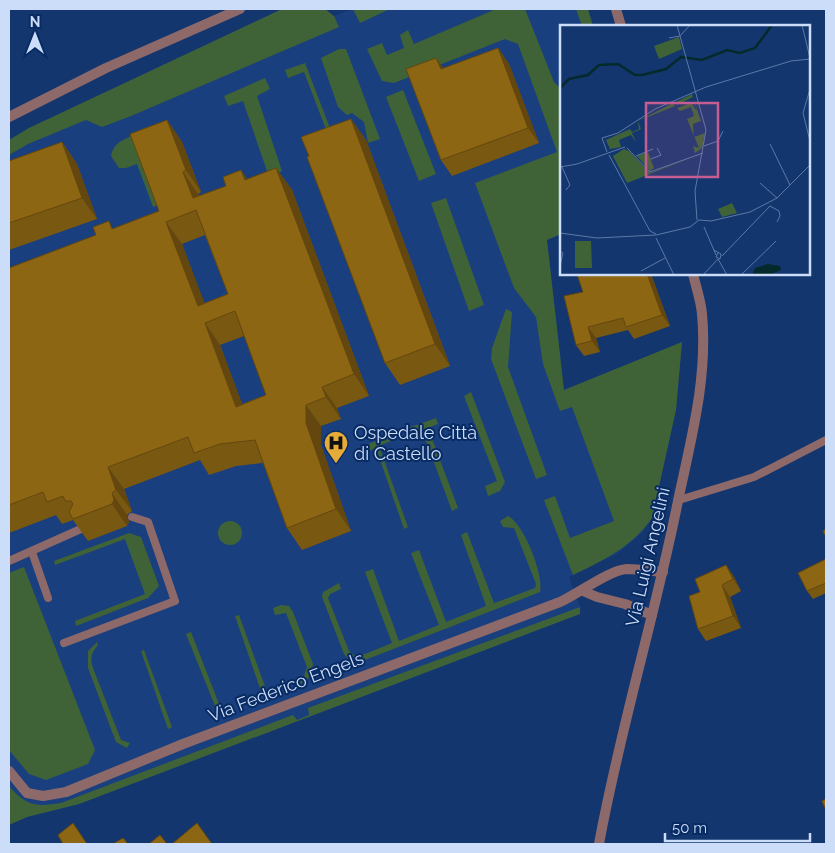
<svg xmlns="http://www.w3.org/2000/svg" width="835" height="853" font-family="Raleway,sans-serif">
<style>
.built{fill:#193f7e}
.green{fill:#3f6337}
.lines{fill:none;stroke-linecap:round;stroke-linejoin:round}
.lane{stroke:#8e6969;stroke-width:8}
.street{stroke:#8e6969;stroke-width:10}
.wall{fill:#795811;fill-rule:evenodd}
.shaded-wall{fill:#63470e}
.building{fill:#8d6614;stroke:#63470e;fill-rule:evenodd}
.labels{text-anchor:middle;stroke-width:4;stroke-linejoin:round;paint-order:stroke}
.poi-label{font-size:18px;fill:#ccddf9;stroke:#082b63;text-anchor:start}
.street-label{font-size:18px;fill:#ccddf9;stroke:#082b63}
.inset-river{fill:none;stroke:#042a2c;stroke-width:2.5}
.inset-road{fill:none;stroke:#5d79a6;stroke-width:1}
.view{fill:#c65d92;fill-opacity:0.15;stroke:#c65d92;stroke-width:2.5}
.inset-edge{fill:none;stroke:#ccddf9;stroke-width:2.5}
</style>
<rect width="100%" height="100%" fill="#13366f"/>
<polygon class="built" points="282,9 325,9 334,16 353,9 588,9 593,26 561,26 561,234 547,240 564,390 682,342 676,410 652,518 642,533 618,553 569,577 580,607 580,614 79,804 27,817 9,825 9,140 29,128"/>
<g class="green">
<polygon points="282,9 325,9 334,16 339,27 131,116 102,127 86,120 28,144 9,155 9,140 29,128"/>
<polygon points="353,9 390,9 360,23"/>
<path d="M496 9H525L554 82 561 89V234L547 240 564 390 682 342 676 410 652 518C632 547 604 560 573 575L544 500 555 496 570 538 614 521 572 407 560 411 543 364 536 317 514 288 475 183 557 152 518 44 505 39 394 83 382 81 367 49 382 43 387 55 404 48 400 35 408 30 414 44Z"/>
<polygon points="576,9 588,9 593,26 582,26"/>
<polygon points="339,49 346,49 380,139 368,143 364,122 352,113 347,115 338,107 321,58"/>
<polygon points="305,63 333,136 327,132 304,72 288,78 285,70"/>
<polygon points="265,78 270,89 257,96 282,171 269,177 243,101 228,106 224,96"/>
<polygon points="403,90 436,174 419,181 386,97"/>
<path d="M136 134 161 204 153 207 137 164 126 168H119L111 156C114 142 123 140 136 134Z"/>
<polygon points="446,198 484,305 469,311 431,203"/>
<polygon points="506,309 512,312 508,367 547,475 536,479 491,359 492,348"/>
<polygon points="471,392 505,482 500,491 488,496 485,486 497,481 464,396"/>
<polygon points="436,418 438,424 428,428 458,508 452,511 422,430 411,434 408,428"/>
<polygon points="388,436 391,441 379,446 408,527 404,529 376,448 364,453 361,447"/>
<path d="M508 516C524 524 544 575 540 592L365 660C355 662 350 662 344 654L322 597 323 592 339 583 341 589 330 594 328 598 349 651 354 655 365 654 392 643 365 572 373 569 399 641 439 625 411 553 419 550 446 622 486 606 461 535 467 532 494 603 535 588 536 584 514 528 503 527 500 521Z"/>
<circle cx="230" cy="533" r="12"/>
<polygon points="129,533 141,537 159,586 148,598 76,626 75,621 145,594 125,539 55,565 54,561"/>
<polygon points="24,567 95,750 88,764 46,780 29,774 9,750 9,573"/>
<polygon points="281,605 289,606 293,612 313,664 311,676 301,684 297,681 304,676 307,667 286,613 275,615 273,608"/>
<path d="M580 607V614L79 804 27 817 9 825V786C26 806 36 807 61 803L293 715 297 720 309 715 308 708Z"/>
<polygon points="239,615 267,692 262,694 235,616"/>
<polygon points="191,632 221,709 217,711 186,634"/>
<path d="M97 642 98 645C91 653 90 658 93 668L121 740 130 743 127 748 116 742 88 668V651Z"/>
<polygon points="144,650 172,727 168,729 141,651"/>
</g>
<g class="lines">
<g class="lane">
<polyline points="679,500 754,477 826,440"/>
<polyline points="32,552 48,598"/>
<polyline points="9,561 83,528"/>
<polyline points="64,643 175,601 148,522 132,517"/>
</g>
<g class="street">
<polyline points="616,9 621,26"/>
<polyline points="9,117 106,68 240,9"/>
<polyline points="583,591 597,597 625,604 652,615"/>
<path d="M9 771 27 793 43 796 66 792 183 744 560 602C578 594 609 570 627 569 639 569 651 571 663 572"/>
<path d="M599 844C620 729 655 616 678 501 691 439 708 378 702 314 701 301 696 287 693 274"/>
</g>
</g>
<g class="wall">
<polygon points="498,48 509,64 539,143 452,176 441,160 444,68"/>
<polygon points="351,119 366,140 450,366 400,385 385,363 309,156"/>
<path d="M167 120 182 142 201 192 198 194 199 196 247 179 276 168 292 190 369 396 337 408 341 419 321 426V445L351 531 302 550 287 528 263 463 236 466 209 475 200 460 124 489 132 511 127 515 129 522 127 526 88 541 73 520 62 524 56 515 9 533V268L159 211ZM205 235 228 294 204 303 182 244ZM244 336 266 395 242 404 220 345Z"/>
<polygon points="62,142 77,164 97,219 9,250 9,161"/>
<polygon points="577,274 651,274 670,326 634,339 628,330 596,338 600,352 584,356 576,345 583,292"/>
<polygon points="826,559 826,593 813,599 807,591"/>
<polygon points="726,565 734,577 741,591 730,597 741,628 706,641 698,629 700,592"/>
</g>
<g class="shaded-wall">
<polygon points="498,48 509,64 539,143 528,128"/>
<polygon points="436,58 447,73 441,69"/>
<polygon points="351,119 366,140 450,366 435,344"/>
<polygon points="167,120 182,142 201,192 186,170"/>
<polygon points="62,142 77,164 97,219 82,198"/>
<polygon points="276,168 292,190 369,396 354,374"/>
<polygon points="241,170 256,192 245,180"/>
<polygon points="183,172 198,194 208,220 193,198"/>
<polygon points="166,222 182,244 211,320 198,306"/>
<polygon points="647,274 651,274 670,326 662,315"/>
<polygon points="205,323 220,345 251,428 236,407"/>
<polygon points="588,327 596,338 600,352 592,341"/>
<polygon points="322,387 337,408 341,419 326,397"/>
<polygon points="306,405 321,426 321,445 351,531 336,509 306,423"/>
<polygon points="108,467 124,489 132,511 116,490"/>
<polygon points="112,493 127,515 129,522 127,526 112,504"/>
<polygon points="726,565 734,577 741,591 733,579"/>
<polygon points="722,585 730,597 741,628 733,616"/>
</g>
<g class="building">
<polygon points="498,48 528,128 441,160 406,69 436,58 441,69"/>
<polygon points="351,119 435,344 385,363 307,157 309,156 301,137"/>
<path d="M167 120 186 170 183 172 193 198 226 186 223 177 241 170 245 180 276 168 354 374 322 387 326 397 306 405V423L336 509 287 528 255 440 220 444 194 453 188 437 108 467 116 490 112 493 114 500 112 504 73 519 69 512 73 504 71 501H65L63 496 47 502 43 492 9 505V268L96 235 93 227 109 221 112 229 159 211 130 134ZM196 210 228 294 198 306 166 222ZM235 311 266 395 236 407 205 323Z"/>
<polygon points="62,142 82,198 9,223 9,161"/>
<polygon points="577,274 647,274 662,315 626,327 623,318 588,327 592,341 576,345 564,296 583,292"/>
<polygon points="826,529 826,537 823,531"/>
<polygon points="826,559 826,583 807,591 798,573"/>
<polygon points="726,565 733,579 722,585 733,616 698,629 689,596 700,592 695,579"/>
<polygon points="826,799 826,810 822,801"/>
<polygon points="73,823 87,844 63,844 58,835"/>
<polygon points="197,823 212,844 172,844"/>
<polygon points="160,835 167,844 149,844"/>
<polygon points="123,838 128,844 113,844"/>
</g>
<defs>
<symbol id="hospital-pin" viewBox="-11 -11 22 30"><path d="M0 17L-7.5 6A9.5 9.5 0 1 1 7.5 6Z" fill="#e7ac37" stroke="#082b63"/><path d="M-5-5h3v3.5h4V-5h3V5h-3V1.5h-4V5h-3Z" fill="#111"/></symbol>
</defs>
<g fill-rule="evenodd">
<use href="#hospital-pin" x="322" y="429" width="28" height="38"/>
</g>
<g class="labels">
<g class="poi-label">
<text x="354" y="439">Ospedale Città<tspan x="354" dy="21">di Castello</tspan></text>
</g>
<g class="street-label">
<text transform="translate(648 557) rotate(-77)" y="6">Via Luigi Angelini</text>
<text transform="translate(286 687) rotate(-21)" y="6">Via Federico Engels</text>
</g>
</g>
<g transform="translate(560 25)">
<rect width="250" height="250" fill="#13366f"/>
<path d="M119 12 122 24 99 34 94 21ZM132 69 141 96 133 99 134 112 145 108 142 123 135 128 133 121 139 123 127 94 134 91 131 82 120 86 117 83 131 78 137 86 133 72 117 80 116 77ZM113 78 115 81 78 96 81 104 72 108 76 117 71 110 59 115 61 122 50 124 46 115 70 104 72 107 79 104 78 96ZM64 124 69 126 90 148 136 131 67 158 53 131ZM88 127 94 143 90 146 77 131ZM172 178 177 188 162 192 158 184ZM15 216H31L32 243H15Z" fill="#3f6337"/>
<path d="M208 239 220 241 221 245 209 250H192L195 243Z" fill="#042a2c"/>
<path class="inset-river" d="M0 63 9 54 28 50 39 40 58 39 75 50H82L106 44 121 32 142 35 167 25 180 28 195 23 212 0"/>
<path class="inset-road" d="M117 0 146 105 135 166 137 195M242 0 250 33M109 13 120 11 130 0M250 64 243 88 250 116M210 119 230 160M144 121 158 116 163 106M67 123 90 147 143 128M47 127 42 113 58 108 95 84 146 62 231 36 250 34M49 130 90 206 96 209M76 131 93 124M91 134 101 130 97 123M0 142 17 139 65 122M2 142 10 160 6 165M200 158 217 173M144 202 156 230M0 208 37 213 96 210 130 202 139 195 151 196 190 187 217 173 250 140M96 213 114 250M154 225 161 229 160 234 156 232 158 228M0 226 3 228 0 241M162 231 210 181 219 186 220 191 217 197M158 234 167 250M81 246 105 233M143 250 158 234M181 250 216 216"/>
<path class="view" d="M86 78H158V152H86Z"/>
<rect width="250" height="250" class="inset-edge"/>
</g>
<rect width="835" height="853" fill="none" stroke="#ccddf9" stroke-width="20"/>
<g transform="translate(35 35)" stroke="#082b63" stroke-width="4" paint-order="stroke">
<path d="M0-4L9 19L0 12L-9 19Z" fill="#ccddf9"/>
<text y="-8" font-size="14" font-weight="bold" text-anchor="middle" fill="#ccddf9">N</text>
</g>
<path d="M665 833v8h145v-8" fill="none" stroke="#ccddf9" stroke-width="2.5"/>
<text x="672" y="833" font-size="15" fill="#ccddf9" stroke="#082b63" stroke-width="4" paint-order="stroke">50 m</text>
</svg>
